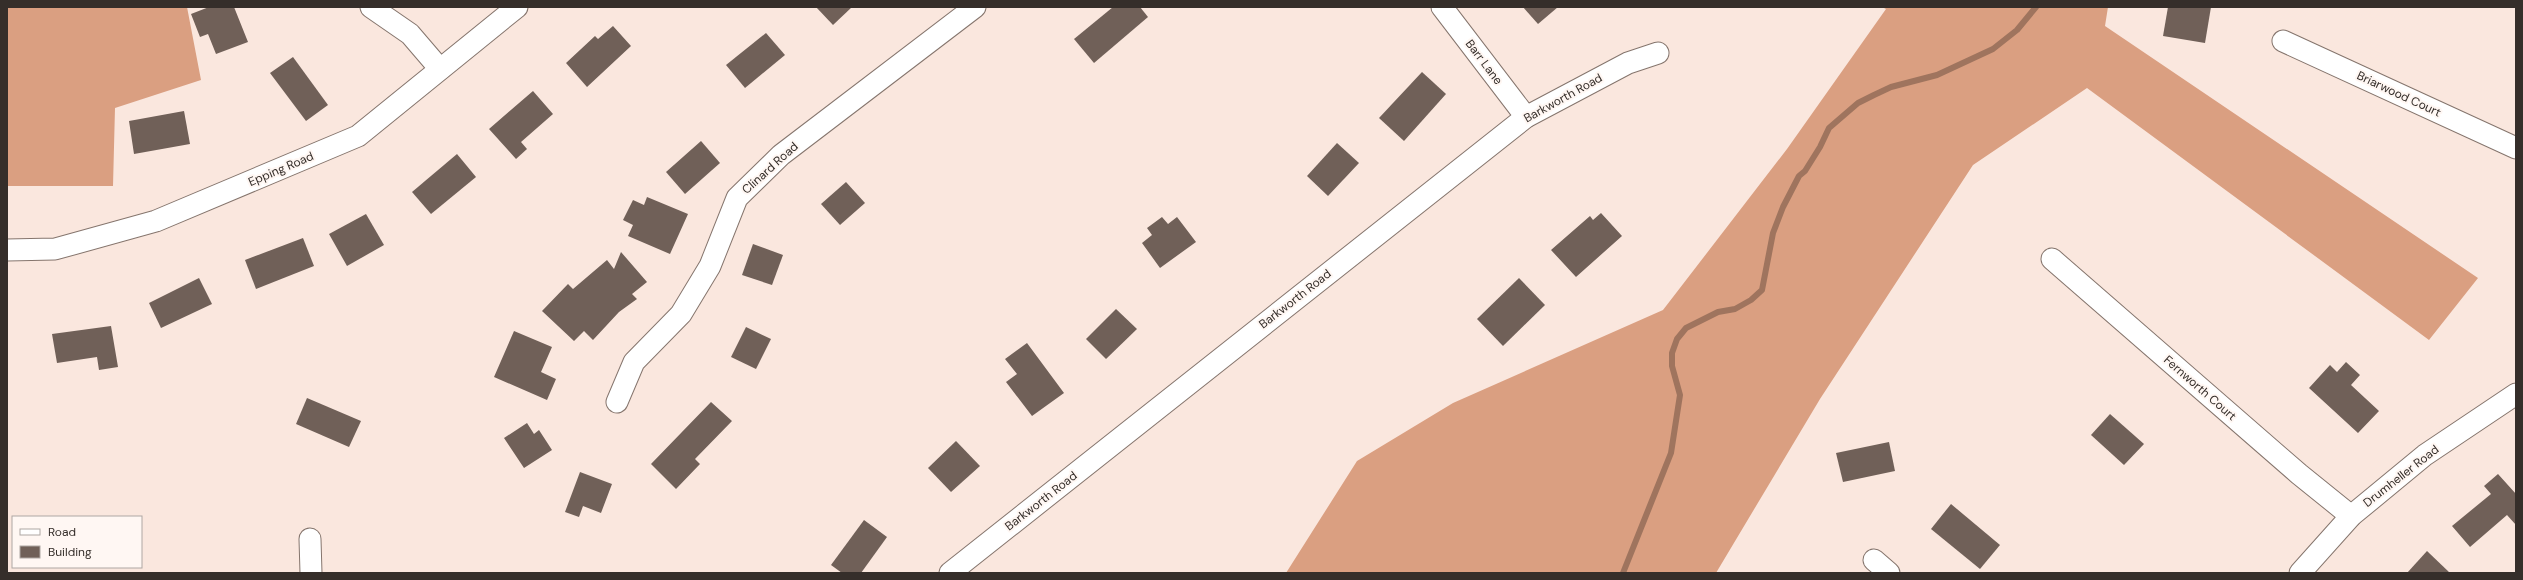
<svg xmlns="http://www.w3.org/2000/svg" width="2523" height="580" font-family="'DM Sans',sans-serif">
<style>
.forest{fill:#da9f81}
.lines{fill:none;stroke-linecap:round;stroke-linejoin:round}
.stream{stroke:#9f745e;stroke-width:6}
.building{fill:#706058}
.minor-casing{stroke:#85756d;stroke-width:23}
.minor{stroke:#fff;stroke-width:21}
.labels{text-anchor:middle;stroke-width:4;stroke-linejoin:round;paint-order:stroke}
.street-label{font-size:12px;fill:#352e2a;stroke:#fff7f3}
</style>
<rect width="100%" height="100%" fill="#fae7de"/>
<g class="forest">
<polygon points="7,7 187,7 201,80 115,108 113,186 7,186"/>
<polygon points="1882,7 2108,7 2105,26 2478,278 2429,340 2087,88 1973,165 1820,399 1716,573 1286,573 1357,461 1453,403 1663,310 1787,149 1886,9"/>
</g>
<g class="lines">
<polyline class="stream" points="1623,573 1671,453 1680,395 1672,366 1672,353 1677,339 1686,328 1718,312 1735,309 1751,300 1762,290 1773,233 1783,207 1799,176 1805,171 1820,147 1829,128 1858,103 1874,95 1891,87 1937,75 1993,49 2017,30 2036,7"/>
</g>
<g class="building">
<polygon points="209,7 234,7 248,42 216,54 208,34 200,37 191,14"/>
<polygon points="816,7 852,7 833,25"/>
<polygon points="1113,7 1140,7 1148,17 1094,63 1074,39"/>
<polygon points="1523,7 1558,7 1538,24"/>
<polygon points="2168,7 2211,7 2205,43 2163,36"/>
<polygon points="613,26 631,46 587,87 566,63 595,36 598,39"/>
<polygon points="766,33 785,55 745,88 726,65"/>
<polygon points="293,57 328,105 306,121 270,73"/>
<polygon points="1422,72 1446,94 1404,141 1379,118"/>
<polygon points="533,91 553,114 521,142 527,149 516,159 489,129"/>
<polygon points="184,111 190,144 134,154 129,121"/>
<polygon points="701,141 720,163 685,194 666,172"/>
<polygon points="1337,143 1359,163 1328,196 1307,176"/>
<polygon points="457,154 476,177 431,214 412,192"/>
<polygon points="846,182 865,203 840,225 821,204"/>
<polygon points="647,197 688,214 670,254 628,236 633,225 623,220 633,200 644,205"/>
<polygon points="1601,213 1622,236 1576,277 1551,250 1590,216 1593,220"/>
<polygon points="366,214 384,245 347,266 329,234"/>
<polygon points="1162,217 1168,224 1177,217 1196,242 1160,268 1142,243 1152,235 1147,228"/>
<polygon points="303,238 314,266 256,289 245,260"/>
<polygon points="753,244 783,255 772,285 742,275"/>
<polygon points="621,252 647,282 632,294 637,299 619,312 593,340 584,331 574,341 542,311 568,284 573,289 607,260 614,269"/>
<polygon points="199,278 212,304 161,328 149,303"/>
<polygon points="1519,278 1545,305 1503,346 1477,319"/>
<polygon points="1116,309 1137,329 1106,359 1086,339"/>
<polygon points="111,326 118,367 99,370 97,357 57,363 52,334"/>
<polygon points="746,327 771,339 756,369 731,357"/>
<polygon points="514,331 552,347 541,372 556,379 547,400 494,377"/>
<polygon points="1027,343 1064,393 1032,416 1006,382 1017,374 1005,359"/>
<polygon points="2346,362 2360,375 2351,385 2379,411 2358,433 2309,388 2330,365 2337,372"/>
<polygon points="307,398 361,421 349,447 296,424"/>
<polygon points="711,402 732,421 695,459 700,464 676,489 651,464"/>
<polygon points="2110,414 2144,444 2124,465 2091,435"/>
<polygon points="527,423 534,434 539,430 552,450 524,468 504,438"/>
<polygon points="956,441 980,466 951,492 928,468"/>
<polygon points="1889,442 1895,471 1843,482 1836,453"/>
<polygon points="580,472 612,484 601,513 583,506 579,517 565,512"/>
<polygon points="2498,474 2516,494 2516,525 2507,515 2470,547 2452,526 2491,494 2484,486"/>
<polygon points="1951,504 2000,545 1980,569 1931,529"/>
<polygon points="864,520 887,537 861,573 842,573 831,565"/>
<polygon points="2427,551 2450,573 2407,573"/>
</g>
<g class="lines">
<defs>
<g id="minor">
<polyline points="371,7 410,34 440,69"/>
<polyline points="1442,7 1526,117"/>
<polyline points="2283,41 2516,148"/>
<polyline points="7,250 55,249 156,221 358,136 517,7"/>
<polyline points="2052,259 2299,474 2351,516"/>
<polyline points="617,402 634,362 681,314 710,266 737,198 781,155 975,7"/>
<polyline points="310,539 311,573"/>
<polyline points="1874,560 1889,573"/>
<polyline points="950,573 1526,117 1628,63 1658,53"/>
<polyline points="2300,573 2351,516 2425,455 2516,394"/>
</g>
</defs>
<use href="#minor" class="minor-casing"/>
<use href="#minor" class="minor"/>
</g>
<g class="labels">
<g class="street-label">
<text transform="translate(1484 62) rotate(53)" y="4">Barr Lane</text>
<text transform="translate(2399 94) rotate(25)" y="4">Briarwood Court</text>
<text transform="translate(1563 98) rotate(-29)" y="4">Barkworth Road</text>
<text transform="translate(770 168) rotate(-42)" y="4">Clinard Road</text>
<text transform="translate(281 169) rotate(-23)" y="4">Epping Road</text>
<text transform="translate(1295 299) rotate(-38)" y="4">Barkworth Road</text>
<text transform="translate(2200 388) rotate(41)" y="4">Fernworth Court</text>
<text transform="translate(2401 476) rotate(-38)" y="4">Drumheller Road</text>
<text transform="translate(1041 501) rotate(-38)" y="4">Barkworth Road</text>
</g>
</g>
<rect width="2523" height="580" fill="none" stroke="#352e2a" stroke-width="16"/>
<rect x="12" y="516" width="130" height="52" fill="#fff7f3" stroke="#aea7a3"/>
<rect x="20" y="529" width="20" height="6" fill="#ffffff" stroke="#aea7a3"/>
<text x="48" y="536" font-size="12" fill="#352e2a">Road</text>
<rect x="20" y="546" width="20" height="12" fill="#706058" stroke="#aea7a3"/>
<text x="48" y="556" font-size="12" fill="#352e2a">Building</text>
</svg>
